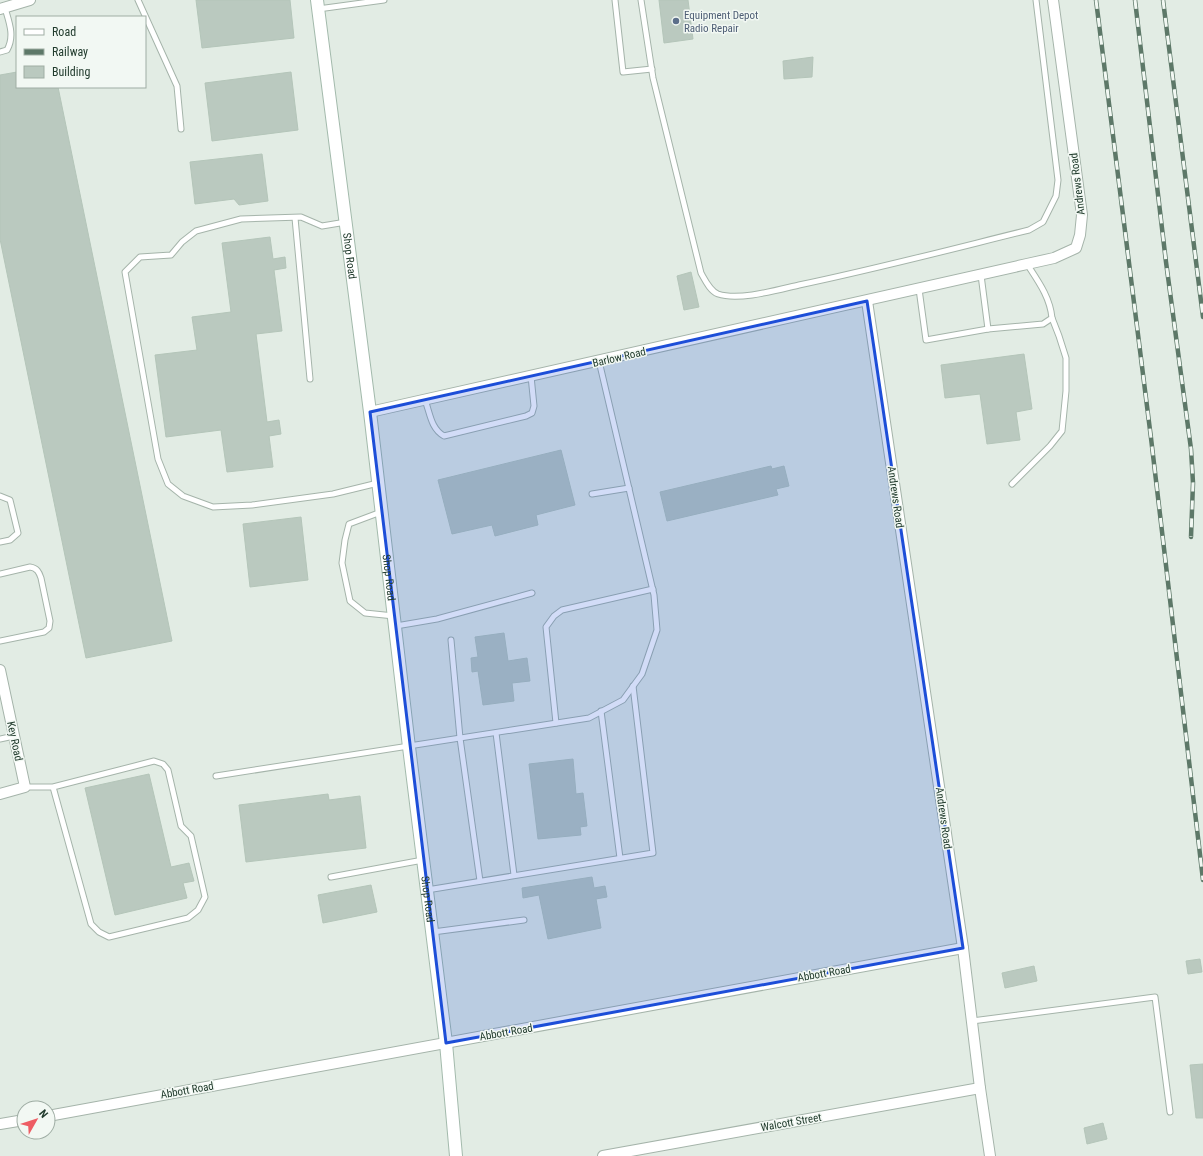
<svg xmlns="http://www.w3.org/2000/svg" width="1203" height="1156" font-family="'Roboto Condensed',sans-serif">
<style>
.building{fill:#bac9bf;stroke:#b4c5b9}
.lines{fill:none;stroke-linecap:round;stroke-linejoin:round}
.lane-casing{stroke:#a5b4aa;stroke-width:7}
.street-casing{stroke:#a5b4aa;stroke-width:12}
.secondary-casing{stroke:#a3baac;stroke-width:14}
.lane{stroke:#fff;stroke-width:5}
.street{stroke:#fff;stroke-width:10}
.secondary{stroke:#fff;stroke-width:12}
.rail-casing{stroke:#5d7868;stroke-width:4.5}
.rail{stroke:#f2f8f3;stroke-width:3;stroke-dasharray:9;stroke-linecap:butt}
.marked{fill:#1d4ed8;fill-opacity:0.2;stroke:#1d4ed8;stroke-width:3;stroke-linejoin:round}
.service-dot{fill:#5c6f8a;stroke:#f2f8f3;stroke-width:1.5}
.labels{text-anchor:middle;stroke-width:3;stroke-linejoin:round;paint-order:stroke}
.service-label{font-size:11px;fill:#4e5e75;stroke:#f2f8f3;text-anchor:start}
.street-label{font-size:11px;fill:#223c2e;stroke:#f2f8f3}
</style>
<rect width="100%" height="100%" fill="#e2ece4"/>
<g class="building">
<polygon points="196,0 290,0 294,38 202,48"/>
<polygon points="659,0 688,0 693,39 664,43"/>
<polygon points="813,57 812,77 784,79 783,61"/>
<polygon points="17,72 17,87 58,87 172,641 86,658 0,239 0,75"/>
<polygon points="291,72 298,130 212,141 205,83"/>
<polygon points="262,154 268,201 239,205 234,199 195,204 190,162"/>
<polygon points="270,237 273,259 285,257 286,268 274,270 282,331 256,334 267,422 279,420 281,434 269,436 273,467 227,472 221,430 166,437 155,355 197,350 192,317 231,312 222,243"/>
<polygon points="691,272 699,307 684,310 677,276"/>
<polygon points="1024,354 1032,409 1016,412 1020,440 987,444 980,394 945,398 941,365"/>
<polygon points="561,450 575,505 536,515 538,525 495,536 492,525 452,534 438,480"/>
<polygon points="771,466 772,469 784,466 789,486 776,489 778,495 667,521 660,492"/>
<polygon points="301,517 308,580 250,587 243,524"/>
<polygon points="504,633 508,661 527,658 530,681 512,683 514,701 483,705 478,671 472,672 471,658 478,657 475,637"/>
<polygon points="573,759 576,794 583,793 587,826 580,827 581,835 538,839 529,764"/>
<polygon points="149,774 171,867 189,863 194,881 183,883 187,898 115,915 85,788"/>
<polygon points="328,794 329,800 360,796 366,848 246,862 239,805"/>
<polygon points="592,877 594,888 605,886 607,897 596,899 601,928 548,939 539,895 523,898 522,888"/>
<polygon points="371,885 377,912 323,923 318,895"/>
<polygon points="1200,959 1202,972 1188,974 1186,961"/>
<polygon points="1034,966 1037,981 1005,988 1002,973"/>
<polygon points="1203,1064 1203,1118 1196,1118 1190,1065"/>
<polygon points="1103,1123 1107,1139 1087,1144 1084,1128"/>
</g>
<g class="lines">
<defs>
<g id="lane">
<polyline points="138,0 177,86 181,129"/>
<polyline points="615,0 623,72 652,69"/>
<path d="M641 0 653 78 701 273C705 280 710 291 718 294 739 301 777 290 799 285 876 269 952 249 1029 230L1043 222 1056 196 1058 180 1036 0"/>
<polyline points="318,9 384,0"/>
<path d="M0 52 7 50C15 36 9 22 5 8"/>
<polyline points="295,218 310,379"/>
<polyline points="346,222 322,226 301,217 241,219 196,231 182,242 171,255 140,257 125,272 158,459 168,484 183,496 213,507 252,505 333,494 378,483"/>
<polyline points="981,275 988,329"/>
<path d="M919 289 926 340 988 329 1043 324 1052 318C1050 297 1038 281 1027 264"/>
<path d="M425 400C430 413 431 429 444 436L526 416 532 413 534 406 531 376"/>
<polyline points="1012,484 1050,446 1062,431 1066,391 1066,358 1059,336 1052,318"/>
<polyline points="592,494 629,488"/>
<polyline points="0,496 10,500 18,533 10,540 0,542"/>
<polyline points="381,512 349,524 345,540 342,563 350,601 365,613 394,616"/>
<path d="M0 574 30 567C37 568 39 572 41 578L50 621 49 628 44 632 0 641"/>
<polyline points="396,626 437,619 532,593"/>
<polyline points="451,640 460,738 480,881"/>
<polyline points="601,711 620,858"/>
<polyline points="556,723 546,627 554,616 562,610 653,589"/>
<polyline points="496,733 514,875"/>
<polyline points="0,739 14,736"/>
<polyline points="216,776 589,718 623,700 642,674 657,630 654,595 599,361"/>
<polyline points="25,787 53,787 154,761 163,764 168,770 181,826 191,836 205,897 198,910 188,918 109,937 99,932 91,924 53,787"/>
<polyline points="331,877 423,860"/>
<polyline points="427,890 653,853 633,686"/>
<polyline points="433,932 524,920"/>
<polyline points="972,1021 1155,997 1170,1112"/>
</g>
<g id="street">
<polyline points="0,9 30,0"/>
<polyline points="867,301 963,948 980,1088 990,1156"/>
<polyline points="370,412 1027,264 1054,258 1076,248 1080,235 1082,215 1053,0"/>
<polyline points="0,670 25,787 0,794"/>
<polyline points="48,1116 963,948"/>
<polyline points="0,1124 24,1120"/>
<polyline points="603,1156 980,1088"/>
</g>
<g id="secondary">
<path id="s1" d="M317 0 370 412 409 747 446 1043 456 1156"/>
</g>
</defs>
<use href="#lane" class="lane-casing"/>
<use href="#street" class="street-casing"/>
<use href="#secondary" class="secondary-casing"/>
<use href="#lane" class="lane"/>
<use href="#street" class="street"/>
<use href="#secondary" class="secondary"/>
<defs>
<g id="rail">
<polyline points="1096,0 1151,438 1203,880"/>
<polyline points="1135,0 1166,262 1191,449 1193,483 1191,537"/>
<polyline points="1163,0 1203,317"/>
</g>
</defs>
<use href="#rail" class="rail-casing"/>
<use href="#rail" class="rail"/>
</g>
<path class="marked" d="M867 301 963 948 446 1043 370 412Z"/>
<circle class="service-dot" cx="676" cy="21" r="4"/>
<g class="labels">
<g class="service-label">
<text x="684" y="19">Equipment Depot<tspan x="684" dy="13">Radio Repair</tspan></text>
</g>
<g class="street-label">
<text transform="translate(1077 184) rotate(-97)" y="4">Andrews Road</text>
<text dy="4" stroke="none"><textPath href="#s1" startOffset="258">Shop Road</textPath></text>
<text transform="translate(619 357) rotate(-13)" y="4">Barlow Road</text>
<text transform="translate(896 497) rotate(82)" y="4">Andrews Road</text>
<text dy="4" stroke="none"><textPath href="#s1" startOffset="582">Shop Road</textPath></text>
<text transform="translate(15 741) rotate(78)" y="4">Key Road</text>
<text transform="translate(944 818) rotate(82)" y="4">Andrews Road</text>
<text dy="4" stroke="none"><textPath href="#s1" startOffset="906">Shop Road</textPath></text>
<text transform="translate(824 973) rotate(-10)" y="4">Abbott Road</text>
<text transform="translate(506 1032) rotate(-10)" y="4">Abbott Road</text>
<text transform="translate(187 1090) rotate(-10)" y="4">Abbott Road</text>
<text transform="translate(791 1122) rotate(-10)" y="4">Walcott Street</text>
</g>
</g>
<rect x="16" y="16" width="130" height="72" fill="#f2f8f3" stroke="#9fada4"/>
<rect x="24" y="29" width="20" height="6" fill="#ffffff" stroke="#9fada4"/>
<text x="52" y="36" font-size="12" fill="#223c2e">Road</text>
<rect x="24" y="49" width="20" height="6" fill="#5d7868" stroke="#9fada4"/>
<text x="52" y="56" font-size="12" fill="#223c2e">Railway</text>
<rect x="24" y="66" width="20" height="12" fill="#bac9bf" stroke="#9fada4"/>
<text x="52" y="76" font-size="12" fill="#223c2e">Building</text>
<g transform="translate(36 1120) rotate(51)"><circle r="19" fill="#f2f8f3" stroke="#9fada4"/>
<path d="M0-3L7 15L0 10L-7 15Z" fill="#ee5d64"/>
<text y="-6" font-size="11" font-weight="bold" text-anchor="middle" fill="#223c2e">N</text>
</g>
</svg>
